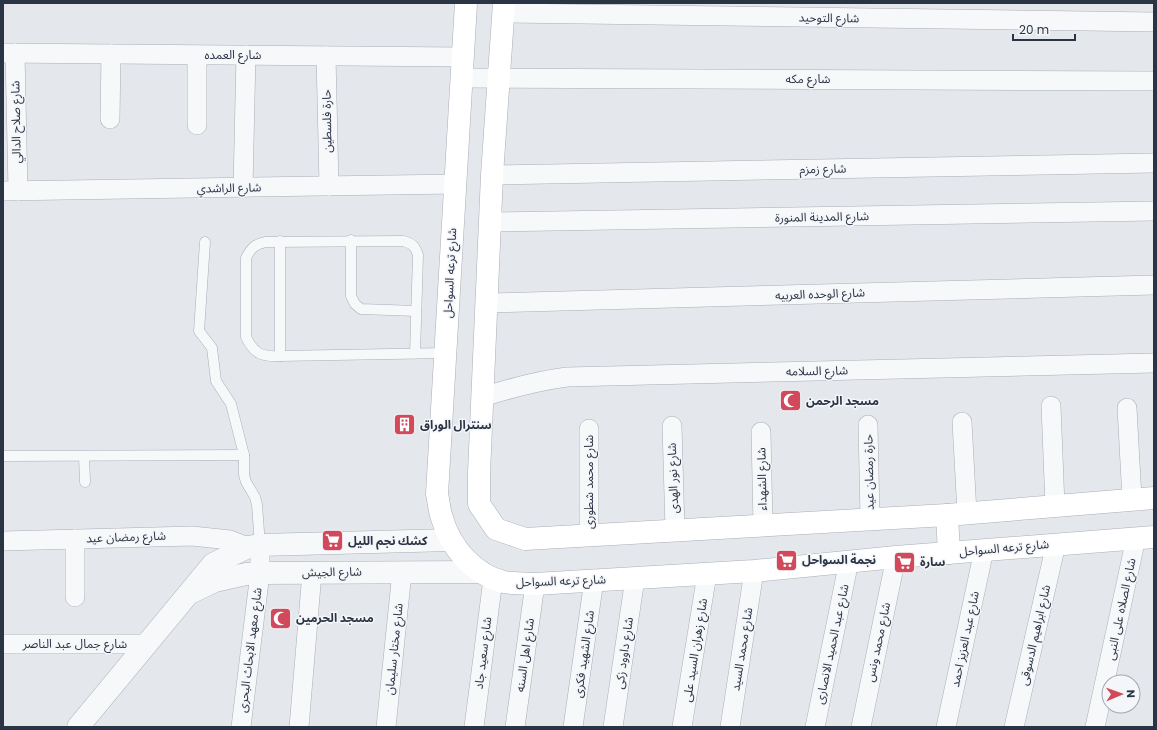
<svg xmlns="http://www.w3.org/2000/svg" width="1157" height="730" font-family="Poppins,'Noto Sans Arabic',sans-serif">
<style>
.lines{fill:none;stroke-linecap:round;stroke-linejoin:round}
.service-casing{stroke:#a9aeb7;stroke-width:11}
.minor-casing{stroke:#a9aeb7;stroke-width:20}
.tertiary-casing{stroke:#a9aeb7;stroke-width:23}
.secondary-casing{stroke:#a9aeb7;stroke-width:23}
.service{stroke:#f7f8fa;stroke-width:10}
.minor{stroke:#f7f8fa;stroke-width:19}
.tertiary{stroke:#f7f8fa;stroke-width:22}
.secondary{stroke:#fff;stroke-width:22}
.labels{text-anchor:middle;stroke-width:3;stroke-linejoin:round;paint-order:stroke}
.street-label{font-size:12px;fill:#2b3445;stroke:#f4f6f9}
.poi-label{font-size:12px;font-weight:bold;fill:#2b3445;stroke:#f4f6f9;text-anchor:start}
</style>
<rect width="100%" height="100%" fill="#e4e7ec"/>
<g class="lines">
<defs>
<g id="service">
<polyline points="351,240 351,296 355,304 361,309 416,311"/>
<polyline points="205,242 199,331 212,348 216,381 231,404 244,455 244,475 246,482 255,497 257,505 260,545"/>
<path d="M415 354 418 255C415 246 412 243 403 241L266 242C255 244 251 248 246 258V337C254 354 262 357 280 356L446 353"/>
<polyline points="280,356 280,241"/>
<polyline points="3,456 244,455"/>
<polyline points="84,456 85,482"/>
</g>
<g id="minor">
<polyline points="503,13 1154,22"/>
<polyline points="3,53 463,57"/>
<polyline points="15,53 18,191"/>
<polyline points="197,55 197,125"/>
<polyline points="326,56 329,186"/>
<polyline points="461,78 1154,81"/>
<polyline points="110,119 111,54"/>
<polyline points="492,175 1154,163"/>
<polyline points="243,188 246,55"/>
<polyline points="3,191 456,184"/>
<polyline points="490,222 1154,211"/>
<polyline points="487,303 1154,285"/>
<path d="M483 397C511 388 537 381 567 377L1154 363"/>
<polyline points="1051,406 1055,506"/>
<polyline points="1127,408 1132,499"/>
<polyline points="962,422 967,513"/>
<polyline points="868,425 870,518"/>
<polyline points="672,426 675,530"/>
<polyline points="589,429 589,536"/>
<polyline points="761,432 763,525"/>
<polyline points="3,541 192,536 230,540 248,547"/>
<polyline points="75,597 75,539"/>
<polyline points="3,644 147,644"/>
<polyline points="241,727 260,573 260,545"/>
<polyline points="299,727 312,573"/>
<polyline points="386,727 402,572"/>
<polyline points="474,727 493,579"/>
<polyline points="515,727 535,584"/>
<polyline points="573,727 594,580"/>
<polyline points="613,727 635,578"/>
<polyline points="682,727 707,574"/>
<polyline points="730,727 754,571"/>
<polyline points="815,727 849,561"/>
<polyline points="861,727 896,557"/>
<polyline points="946,727 984,550"/>
<polyline points="1014,727 1056,544"/>
<polyline points="1095,727 1136,538"/>
</g>
<g id="tertiary">
<polyline points="192,592 215,581 246,574 260,573 481,572"/>
<polyline points="78,727 213,564 248,547 260,545 451,540"/>
</g>
<g id="secondary">
<path d="M466 3 437 494C439 502 439 511 442 518 450 547 474 575 504 582 514 584 525 583 535 584L754 571 896 557 1154 537"/>
<polyline points="504,3 492,175 479,473 479,504 496,529 525,539 947,515 1154,498"/>
<polyline points="947,515 949,553"/>
</g>
</defs>
<use href="#service" class="service-casing"/>
<use href="#minor" class="minor-casing"/>
<use href="#tertiary" class="tertiary-casing"/>
<use href="#secondary" class="secondary-casing"/>
<use href="#service" class="service"/>
<use href="#minor" class="minor"/>
<use href="#tertiary" class="tertiary"/>
<use href="#secondary" class="secondary"/>
</g>
<defs>
<symbol id="mosque-square" viewBox="-11 -11 22 22"><rect x="-9" y="-9" width="18" height="18" rx="4" fill="#d1495b" stroke="#f4f6f9"/><path d="M3.5-4.9A6 6 0 1 0 3.5 4.9A5 5 0 1 1 3.5-4.9Z" fill="#fff"/></symbol>
<symbol id="building-square" viewBox="-11 -11 22 22"><rect x="-9" y="-9" width="18" height="18" rx="4" fill="#d1495b" stroke="#f4f6f9"/><path d="M-4-6H4V6H1V3H-1V6H-4ZM-2.5-4.3h1.7v1.8h-1.7ZM.8-4.3h1.7v1.8H.8ZM-2.5-1h1.7V.8h-1.7ZM.8-1h1.7V.8H.8Z" fill="#fff"/></symbol>
<symbol id="supermarket-square" viewBox="-11 -11 22 22"><rect x="-9" y="-9" width="18" height="18" rx="4" fill="#d1495b" stroke="#f4f6f9"/><path d="M-6-5.5h2.5l.6 2H6L4.5 2H-2.5L-4.4-4H-6ZM-1.5 3.2a1.3 1.3 0 1 0 .1 0ZM3 3.2a1.3 1.3 0 1 0 .1 0Z" fill="#fff"/></symbol>
</defs>
<g fill-rule="evenodd">
<use href="#mosque-square" x="778" y="388" width="25" height="25"/>
<use href="#building-square" x="392" y="412" width="25" height="25"/>
<use href="#supermarket-square" x="320" y="528" width="25" height="25"/>
<use href="#supermarket-square" x="774" y="548" width="25" height="25"/>
<use href="#supermarket-square" x="892" y="550" width="25" height="25"/>
<use href="#mosque-square" x="268" y="606" width="25" height="25"/>
</g>
<g class="labels">
<g class="street-label">
<text transform="translate(829 18) rotate(1)" y="4">شارع التوحيد</text>
<text x="233" y="59">شارع العمده</text>
<text x="808" y="83">شارع مكه</text>
<text transform="translate(327 121) rotate(-91)" y="4">حارة فلسطين</text>
<text transform="translate(16 122) rotate(-91)" y="4">شارع صلاح الدالي</text>
<text transform="translate(823 169) rotate(-1)" y="4">شارع زمزم</text>
<text transform="translate(229 188) rotate(-1)" y="4">شارع الراشدي</text>
<text transform="translate(822 217) rotate(-1)" y="4">شارع المدينة المنورة</text>
<text transform="translate(450 273) rotate(-87)" y="4">شارع ترعه السواحل</text>
<text transform="translate(820 294) rotate(-2)" y="4">شارع الوحده العربيه</text>
<text transform="translate(817 371) rotate(-1)" y="4">شارع السلامه</text>
<text transform="translate(869 472) rotate(-91)" y="4">حارة رمضان عيد</text>
<text transform="translate(673 478) rotate(-92)" y="4">شارع نور الهدى</text>
<text transform="translate(762 479) rotate(-91)" y="4">شارع الشهداء</text>
<text transform="translate(589 482) rotate(-90)" y="4">شارع محمد شطورى</text>
<text transform="translate(126 537) rotate(-2)" y="4">شارع رمضان عيد</text>
<text transform="translate(1004 548) rotate(-5)" y="4">شارع ترعه السواحل</text>
<text transform="translate(332 572) rotate(-1)" y="4">شارع الجيش</text>
<text transform="translate(561 581) rotate(-2)" y="4">شارع ترعه السواحل</text>
<text transform="translate(1121 609) rotate(-78)" y="4">شارع الصلاه على النبى</text>
<text transform="translate(1035 635) rotate(-77)" y="4">شارع ابراهيم الدسوقى</text>
<text transform="translate(965 639) rotate(-78)" y="4">شارع عبد العزيز احمد</text>
<text transform="translate(878 642) rotate(-78)" y="4">شارع محمد ونس</text>
<text x="75" y="648">شارع جمال عبد الناصر</text>
<text transform="translate(832 644) rotate(-78)" y="4">شارع عبد الحميد الانصارى</text>
<text transform="translate(394 649) rotate(-84)" y="4">شارع مختار سليمان</text>
<text transform="translate(742 649) rotate(-81)" y="4">شارع محمد السيد</text>
<text transform="translate(250 650) rotate(-83)" y="4">شارع معهد الابحاث البحرى</text>
<text transform="translate(695 650) rotate(-81)" y="4">شارع زهران السيد على</text>
<text transform="translate(483 653) rotate(-83)" y="4">شارع سعيد جاد</text>
<text transform="translate(624 653) rotate(-82)" y="4">شارع داوود زكى</text>
<text transform="translate(584 654) rotate(-82)" y="4">شارع الشهيد فكرى</text>
<text transform="translate(525 655) rotate(-82)" y="4">شارع اهل السنه</text>
</g>
<g class="poi-label">
<text x="806" y="405">مسجد الرحمن</text>
<text x="420" y="429">سنترال الوراق</text>
<text x="348" y="545">كشك نجم الليل</text>
<text x="802" y="564">نجمة السواحل</text>
<text x="920" y="566">سارة</text>
<text x="296" y="622">مسجد الحرمين</text>
</g>
</g>
<rect width="1157" height="730" fill="none" stroke="#2b3445" stroke-width="8"/>
<g transform="translate(1121 694) rotate(88)"><circle r="19" fill="#f4f6f9" stroke="#a4a8b1"/>
<path d="M0-3L7 15L0 10L-7 15Z" fill="#d1495b"/>
<text y="-6" font-size="11" font-weight="bold" text-anchor="middle" fill="#2b3445">N</text>
</g>
<path d="M1013 34v6h62v-6" fill="none" stroke="#2b3445" stroke-width="2"/>
<text x="1019" y="34" font-size="12" fill="#2b3445" stroke="#f4f6f9" stroke-width="3" paint-order="stroke">20 m</text>
</svg>
